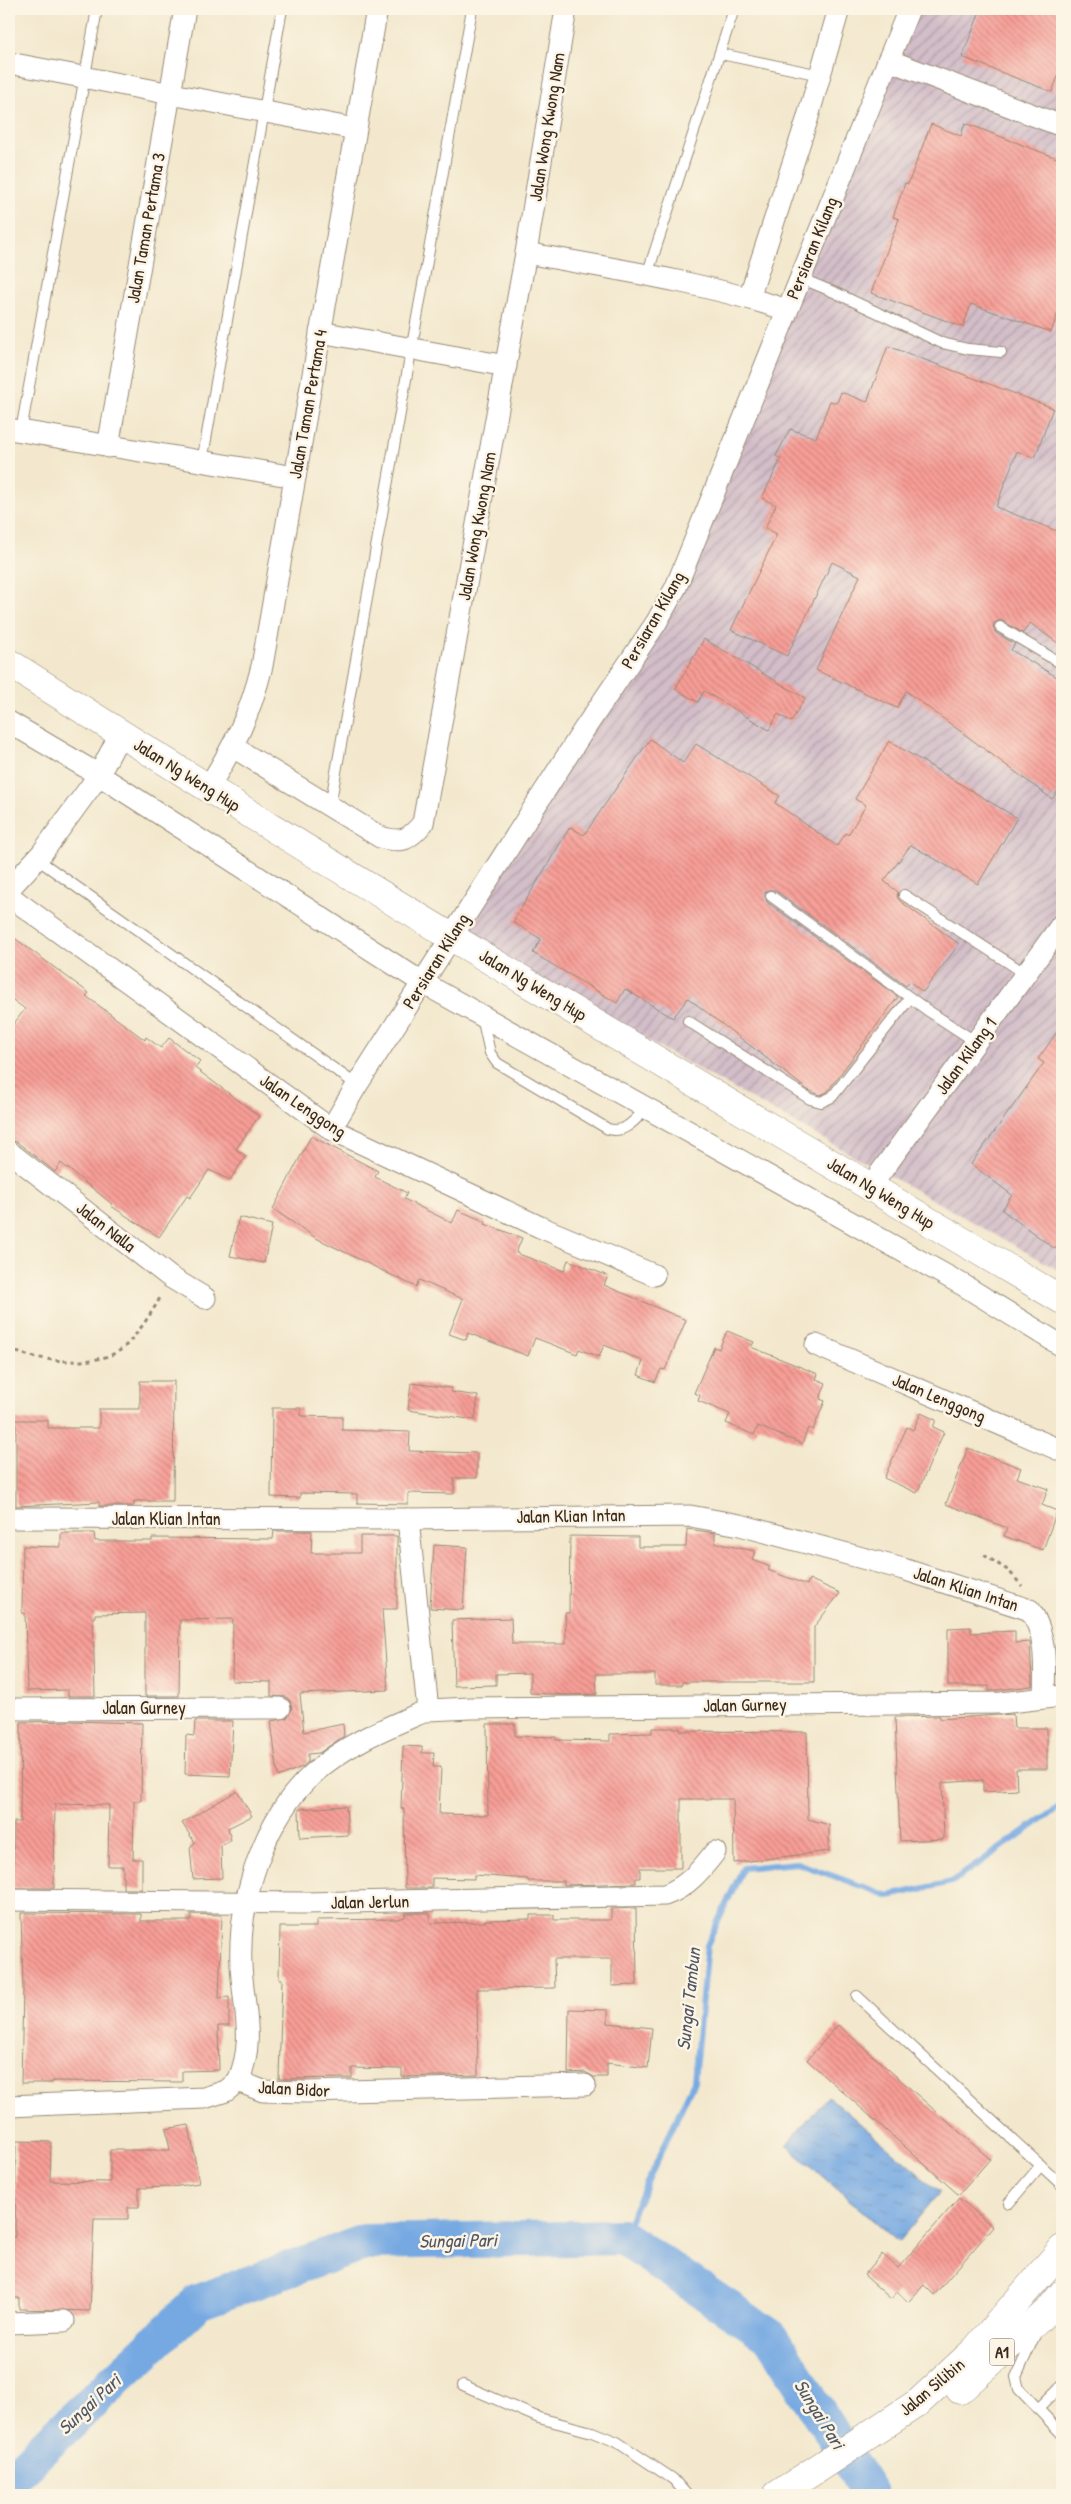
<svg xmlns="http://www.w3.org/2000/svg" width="1071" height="2504" font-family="'Patrick Hand',sans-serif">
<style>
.industrial{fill:url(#industrial-furrows)}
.water{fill:url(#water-ripples);stroke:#586a80}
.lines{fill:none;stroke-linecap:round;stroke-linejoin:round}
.stream{stroke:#76a9e2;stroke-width:6}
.river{stroke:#76a9e2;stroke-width:36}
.building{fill:url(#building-back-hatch)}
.lane-casing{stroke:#978976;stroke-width:12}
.street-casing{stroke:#978976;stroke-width:23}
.secondary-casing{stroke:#978976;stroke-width:29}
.primary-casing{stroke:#978976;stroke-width:29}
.path{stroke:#978976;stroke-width:3;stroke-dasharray:4 4;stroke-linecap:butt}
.lane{stroke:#fff;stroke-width:10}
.street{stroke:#fff;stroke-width:21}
.secondary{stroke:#fff;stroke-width:28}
.primary{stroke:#fff;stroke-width:28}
.labels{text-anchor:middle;stroke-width:5;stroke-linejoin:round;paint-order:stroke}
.shield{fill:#fcf5e5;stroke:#75675a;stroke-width:1}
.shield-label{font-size:16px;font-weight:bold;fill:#3b2a1e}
.street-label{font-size:18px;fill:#3b2a1e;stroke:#fcf5e5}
.water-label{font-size:19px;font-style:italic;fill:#505663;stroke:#fcf5e5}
</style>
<defs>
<pattern id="industrial-furrows" width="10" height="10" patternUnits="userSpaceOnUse" patternTransform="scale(1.25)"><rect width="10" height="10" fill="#d2bdc8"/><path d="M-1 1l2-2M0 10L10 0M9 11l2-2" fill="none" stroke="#ac9aa2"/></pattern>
<pattern id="water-ripples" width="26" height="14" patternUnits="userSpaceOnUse" patternTransform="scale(1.25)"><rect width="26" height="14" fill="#76a9e2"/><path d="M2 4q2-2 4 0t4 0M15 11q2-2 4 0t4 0" fill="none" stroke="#628ab7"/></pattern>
<pattern id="building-back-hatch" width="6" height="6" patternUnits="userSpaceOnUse" patternTransform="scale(1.25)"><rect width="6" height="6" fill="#f89e97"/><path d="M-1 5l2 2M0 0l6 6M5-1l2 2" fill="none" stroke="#ca817b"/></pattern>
</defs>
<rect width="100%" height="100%" fill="#fcf5e5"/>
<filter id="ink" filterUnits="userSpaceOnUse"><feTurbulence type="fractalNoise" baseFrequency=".02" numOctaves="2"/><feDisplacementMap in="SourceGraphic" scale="10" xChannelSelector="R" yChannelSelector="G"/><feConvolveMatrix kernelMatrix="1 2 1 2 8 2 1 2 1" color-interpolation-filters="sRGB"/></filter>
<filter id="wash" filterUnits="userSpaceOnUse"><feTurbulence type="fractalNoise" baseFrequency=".0096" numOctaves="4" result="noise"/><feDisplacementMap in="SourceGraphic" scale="20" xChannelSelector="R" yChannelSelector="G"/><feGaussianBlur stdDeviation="1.12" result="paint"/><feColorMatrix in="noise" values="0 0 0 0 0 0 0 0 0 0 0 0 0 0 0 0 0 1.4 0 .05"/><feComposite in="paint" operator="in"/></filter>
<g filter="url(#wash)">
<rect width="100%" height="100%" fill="#f3e8cd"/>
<polygon class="industrial" points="911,9 1062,9 1062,1272 456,934 680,590"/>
<polygon class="water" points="828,2096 940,2192 898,2242 786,2145"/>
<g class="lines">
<polyline class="stream" points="622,2237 694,2081 707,1945 743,1868 797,1863 889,1896 952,1882 1062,1805"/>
<polyline class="river" points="9,2480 198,2302 365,2242 622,2237 771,2337 871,2495"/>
</g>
<g id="blocks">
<g class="building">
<polygon points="981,9 1062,9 1062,66 1052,92 962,57"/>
<polygon points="965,123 1062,160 1062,302 1051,332 971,304 963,327 871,293 899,219 893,217 905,183 908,184 931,124 961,136"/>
<polygon points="888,346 1053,408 1035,458 1017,451 996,507 1062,533 1062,646 1030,623 1023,633 1001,620 994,623 993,627 996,633 1015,644 1011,650 1062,680 1062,785 1052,799 906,691 897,708 816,670 860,576 832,562 787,656 731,630 777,534 765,528 776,505 762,498 781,459 776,456 790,429 816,438 830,401 837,403 841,392 867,402"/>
<polygon points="704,639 805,698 791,722 778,714 769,730 704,691 698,702 675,689"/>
<polygon points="650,739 683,763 696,744 780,796 775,803 837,846 846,833 848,835 866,805 855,799 889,741 1017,818 978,884 911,845 884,881 898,892 897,897 900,901 959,944 923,992 910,982 906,986 775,890 769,890 765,892 767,902 898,997 827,1092 820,1095 808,1090 688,998 673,1018 625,989 617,1003 533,953 541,939 513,922 570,827 584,835"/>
<polygon points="9,934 89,993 86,996 145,1040 146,1037 161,1048 169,1038 200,1061 195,1068 259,1116 236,1149 246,1156 230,1180 209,1170 190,1198 187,1196 159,1237 111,1206 112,1204 61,1163 55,1172 17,1142 9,1140 9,1030 25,1009 9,997"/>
<polygon points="1062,1025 1062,1239 1055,1249 1002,1210 1012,1195 971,1164 1044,1063 1038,1059"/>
<polygon points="311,1136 378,1171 375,1177 407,1193 404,1199 452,1223 458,1210 486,1222 485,1224 522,1238 516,1253 564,1271 568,1260 608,1276 604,1285 686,1320 665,1370 661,1369 655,1382 638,1375 643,1361 604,1345 599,1357 579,1349 577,1354 535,1338 528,1356 468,1333 466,1340 449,1334 463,1299 419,1280 416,1287 316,1238 273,1209"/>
<polygon points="239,1217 272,1225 264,1263 230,1256"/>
<polygon points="727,1331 754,1342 751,1347 818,1374 816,1379 826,1383 820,1399 825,1401 813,1430 808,1428 802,1444 758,1426 754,1435 726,1423 730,1414 698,1401 700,1395 694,1393 714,1347 719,1349"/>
<polygon points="140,1381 174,1381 173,1501 134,1501 134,1506 99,1506 99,1502 16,1506 16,1420 48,1420 48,1428 99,1428 99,1409 140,1409"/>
<polygon points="411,1383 451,1388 451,1392 478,1396 475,1420 408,1410"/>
<polygon points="272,1408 301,1408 301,1416 342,1417 342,1430 410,1432 409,1451 477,1453 477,1478 454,1478 454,1494 408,1493 408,1504 357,1503 357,1494 300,1493 300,1498 271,1497"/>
<polygon points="921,1413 936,1420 933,1427 944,1432 917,1493 884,1478 907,1427 913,1430"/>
<polygon points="968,1448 1021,1468 1017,1478 1048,1489 1042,1505 1057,1511 1043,1550 1004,1536 1007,1528 946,1504"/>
<polygon points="687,1529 715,1533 715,1543 755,1551 752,1560 770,1567 768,1570 807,1585 809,1579 840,1593 814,1627 814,1682 682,1682 682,1685 655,1685 655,1674 596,1674 597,1694 567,1695 530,1693 530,1673 496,1674 496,1685 454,1686 452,1620 511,1618 512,1644 566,1644 565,1613 569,1613 570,1536 638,1537 638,1547 686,1547"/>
<polygon points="274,1531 312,1531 311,1553 360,1553 360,1536 397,1536 397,1609 382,1609 388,1690 300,1694 304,1732 343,1724 344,1736 319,1753 308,1754 308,1762 302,1767 278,1777 271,1721 287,1718 292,1708 290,1701 286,1697 271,1696 271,1682 232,1681 233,1619 180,1620 179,1696 145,1696 145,1613 95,1614 95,1617 93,1617 95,1696 68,1696 68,1690 27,1691 25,1613 22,1613 23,1546 61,1547 61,1533 94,1533 95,1541 152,1541 152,1538 273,1539"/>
<polygon points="434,1545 467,1547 463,1610 430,1608"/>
<polygon points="971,1627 971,1633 1015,1631 1015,1643 1030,1642 1032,1686 989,1691 989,1686 948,1686 948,1628"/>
<polygon points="1013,1714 1014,1728 1047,1728 1047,1769 1016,1769 1017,1790 983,1792 983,1780 942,1783 944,1839 900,1841 895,1717 940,1716 940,1719"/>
<polygon points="69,1721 142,1723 141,1801 134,1801 133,1859 142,1859 142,1889 123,1889 123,1866 108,1866 109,1805 55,1804 54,1888 13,1888 14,1822 20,1822 21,1722"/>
<polygon points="195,1721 233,1721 230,1776 185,1774 186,1735 194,1736"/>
<polygon points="487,1724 515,1724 515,1736 556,1737 556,1740 610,1741 610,1734 652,1733 652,1728 680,1728 680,1731 807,1732 808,1819 829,1825 829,1851 734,1863 733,1799 681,1799 681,1868 640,1868 640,1878 636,1878 636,1883 564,1885 564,1881 528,1881 528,1879 474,1875 474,1879 432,1878 432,1888 405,1888 404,1809 401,1808 403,1746 422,1747 422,1753 434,1753 433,1767 441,1767 439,1814 488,1815"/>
<polygon points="237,1791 252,1816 228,1828 231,1840 221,1845 222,1878 193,1879 190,1847 195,1843 182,1823"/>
<polygon points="346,1806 348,1835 300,1838 299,1809"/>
<polygon points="636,1908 637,1985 612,1986 612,1959 554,1959 555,1988 477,1989 478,2075 402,2077 402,2069 352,2068 352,2078 279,2079 282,1979 279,1979 280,1927 316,1927 316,1920 398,1919 405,1917 405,1913 430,1913 430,1923 485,1922 485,1920 530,1919 530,1915 554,1915 554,1920 611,1920 611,1909"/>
<polygon points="21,1913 141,1914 141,1921 191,1921 191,1914 222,1915 219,1998 229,1997 229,2026 218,2026 219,2070 182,2071 182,2082 52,2081 52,2083 21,2083 23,1990"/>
<polygon points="569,2009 608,2010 608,2023 652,2028 648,2068 607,2063 607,2077 594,2077 585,2072 568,2073"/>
<polygon points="838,2025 990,2159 959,2195 807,2060"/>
<polygon points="189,2125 199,2183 172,2187 139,2188 139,2207 128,2207 128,2219 94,2219 90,2311 19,2309 19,2298 11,2298 11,2237 15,2237 16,2141 51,2142 50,2181 110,2182 110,2150 170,2150 166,2129"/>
<polygon points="959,2198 993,2227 934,2295 924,2285 908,2302 897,2292 891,2299 864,2275 882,2254 898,2268"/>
</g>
</g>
</g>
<g filter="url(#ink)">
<use href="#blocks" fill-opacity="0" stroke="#978976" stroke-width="1"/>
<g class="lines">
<defs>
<g id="lane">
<polyline points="721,54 820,75"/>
<polyline points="647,275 734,9"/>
<polyline points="800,278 836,293 942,343 968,349 1001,352"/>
<polyline points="21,431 97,9"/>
<polyline points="202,462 282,9"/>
<polyline points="1000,627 1062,664"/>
<polyline points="330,806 472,9"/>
<polyline points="37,859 357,1085"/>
<polyline points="904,895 1026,974"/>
<polyline points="771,896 927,1010 976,1042"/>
<path d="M482 1017 490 1053 497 1063 608 1129C626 1134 635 1119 647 1108"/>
<polyline points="688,1021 810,1099 821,1102 832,1097 910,998"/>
<polyline points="857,1996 1062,2185"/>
<polyline points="1009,2203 1041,2165"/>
<polyline points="1035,2335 1016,2377 1019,2389 1062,2434"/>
<polyline points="463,2385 539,2418 592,2432 617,2442 673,2479 687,2495"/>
<polyline points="1038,2409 1062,2385"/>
</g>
<g id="street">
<polyline points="888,60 1062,126"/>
<polyline points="9,63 355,129"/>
<path d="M526 253C614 269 702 282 787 310"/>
<polyline points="749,298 807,120 839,9"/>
<polyline points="320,332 506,366"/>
<polyline points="9,429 295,477"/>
<polyline points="108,447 185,9"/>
<polyline points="9,722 99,775 423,983 963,1285 1062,1346"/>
<path d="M233 747 380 837C402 843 408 841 423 823L526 253 566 9"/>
<path d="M208 788C234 746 250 715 262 666L377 9"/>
<polyline points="9,889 42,853 99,775 120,734"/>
<polyline points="9,896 331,1129 540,1227 654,1275"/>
<polyline points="331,1129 357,1085 583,731 656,623 676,587 909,9"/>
<polyline points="9,1152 170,1277 205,1298"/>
<polyline points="870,1187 1062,924"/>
<polyline points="816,1345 1062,1451"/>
<path d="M9 1518 408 1519 690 1516 740 1525 903 1569 1030 1610C1047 1634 1045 1668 1044 1697"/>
<polyline points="9,1709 280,1708"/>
<polyline points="428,1710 471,1708 1001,1703 1062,1696"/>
<path d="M9 1900 305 1903 665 1895C687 1887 701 1870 715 1852"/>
<path d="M238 2081C256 2041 243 2007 241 1965 238 1900 264 1816 315 1772 347 1743 389 1727 428 1710L408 1519"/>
<polyline points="9,2106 204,2098 226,2091 238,2081 263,2091 307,2092 585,2085"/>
<polyline points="9,2323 64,2321"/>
</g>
<path id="secondary" d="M9 663C355 883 709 1092 1062 1300"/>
<g id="primary">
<polyline points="960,2390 1049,2310 1062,2294"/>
<polyline points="777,2495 919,2402 975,2350 1062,2249"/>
</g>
</defs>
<use href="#lane" class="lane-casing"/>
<use href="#street" class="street-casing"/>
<use href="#secondary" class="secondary-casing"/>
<use href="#primary" class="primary-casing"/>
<g class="path">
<path d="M9 1349C37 1361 92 1368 119 1351 133 1342 153 1311 161 1296"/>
<polyline points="984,1555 1009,1571 1022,1586"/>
</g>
<use href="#lane" class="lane"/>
<use href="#street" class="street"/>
<use href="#secondary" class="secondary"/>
<use href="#primary" class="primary"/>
</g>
</g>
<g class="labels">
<rect class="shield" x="989.5" y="2338.5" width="25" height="27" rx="4"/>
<g class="shield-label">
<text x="1002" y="2358">A1</text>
</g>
<g class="street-label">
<text transform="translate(547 127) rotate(-81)" y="6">Jalan Wong Kwong Nam</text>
<text transform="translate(146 228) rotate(-80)" y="6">Jalan Taman Pertama 3</text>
<text transform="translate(812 248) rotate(-68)" y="6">Persiaran Kilang</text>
<text transform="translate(308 404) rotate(-80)" y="6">Jalan Taman Pertama 4</text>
<text transform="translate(477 526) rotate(-80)" y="6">Jalan Wong Kwong Nam</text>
<text transform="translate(653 620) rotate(-60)" y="6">Persiaran Kilang</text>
<text transform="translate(187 775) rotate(32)" y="6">Jalan Ng Weng Hup</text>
<text transform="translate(436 961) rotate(-58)" y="6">Persiaran Kilang</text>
<text transform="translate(533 985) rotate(31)" y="6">Jalan Ng Weng Hup</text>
<text transform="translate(966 1056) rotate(-54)" y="6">Jalan Kilang 1</text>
<text transform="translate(303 1106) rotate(34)" y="6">Jalan Lenggong</text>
<text transform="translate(881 1193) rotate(31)" y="6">Jalan Ng Weng Hup</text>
<text transform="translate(106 1227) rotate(38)" y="6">Jalan Nalla</text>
<text transform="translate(939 1398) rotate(23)" y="6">Jalan Lenggong</text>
<text transform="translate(571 1516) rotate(-1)" y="6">Jalan Klian Intan</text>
<text x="166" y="1525">Jalan Klian Intan</text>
<text transform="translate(966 1589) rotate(18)" y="6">Jalan Klian Intan</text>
<text transform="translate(745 1705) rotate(-1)" y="6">Jalan Gurney</text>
<text x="144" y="1714">Jalan Gurney</text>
<text transform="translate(370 1902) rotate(-1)" y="6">Jalan Jerlun</text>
<text transform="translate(294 2089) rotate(3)" y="6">Jalan Bidor</text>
<text transform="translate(932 2387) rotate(-40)" y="6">Jalan Silibin</text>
</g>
<g class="water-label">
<text transform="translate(688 1999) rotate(-84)" y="7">Sungai Tambun</text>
<text transform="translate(458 2240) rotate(-1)" y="7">Sungai Pari</text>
<text transform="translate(89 2404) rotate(-43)" y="7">Sungai Pari</text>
<text transform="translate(820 2414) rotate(58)" y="7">Sungai Pari</text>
</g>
</g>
<rect width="1071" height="2504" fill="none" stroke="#fcf5e5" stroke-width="30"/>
</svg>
